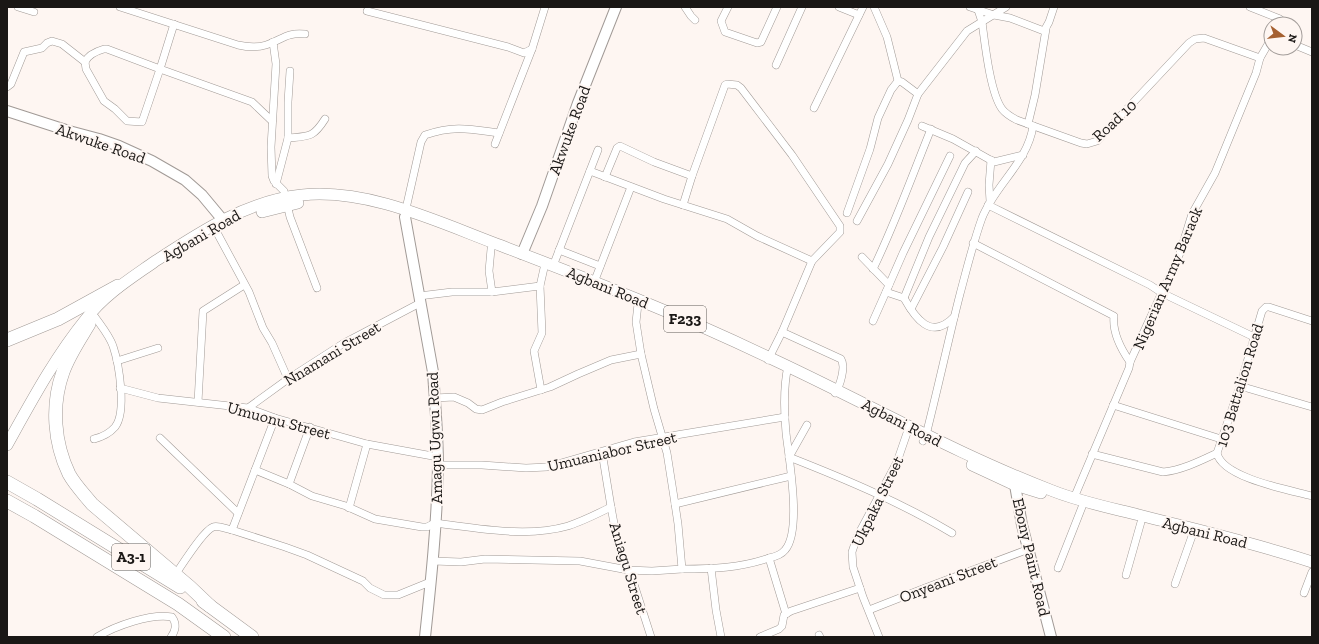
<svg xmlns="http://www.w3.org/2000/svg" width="1319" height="644" font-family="'Zilla Slab',serif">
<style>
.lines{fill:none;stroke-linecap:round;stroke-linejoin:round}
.street-casing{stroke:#a19a96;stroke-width:8}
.secondary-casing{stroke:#a19a96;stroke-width:12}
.primary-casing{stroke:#a19a96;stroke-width:12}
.highway-casing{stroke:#a19a96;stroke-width:14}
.street{stroke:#fff;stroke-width:7}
.secondary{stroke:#fff;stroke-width:10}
.primary{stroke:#fff;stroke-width:11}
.highway{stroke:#fff;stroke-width:13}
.labels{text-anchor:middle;stroke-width:4;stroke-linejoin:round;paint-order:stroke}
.shield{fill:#fef6f2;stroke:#5e5a57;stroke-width:1}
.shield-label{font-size:15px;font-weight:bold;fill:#1a1715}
.street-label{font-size:16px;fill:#1a1715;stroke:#fef6f2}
</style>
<rect width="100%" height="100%" fill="#fef6f2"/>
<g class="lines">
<defs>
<g id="street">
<polyline points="18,7 34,12"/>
<path d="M120 7 238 45C247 47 256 48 266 45 282 40 286 32 305 34"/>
<polyline points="685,7 691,16 695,20"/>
<polyline points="728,7 721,21 725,32 757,43 761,42 777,7"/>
<polyline points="839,7 859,15"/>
<polyline points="970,7 994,15 1010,18 1044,31 1049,22 1054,7"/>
<polyline points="1250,7 1280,19 1280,24"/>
<path d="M978 10 982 22C985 44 990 92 1002 109 1006 114 1011 117 1017 120L1081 143 1087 144 1097 141 1189 43 1195 39 1204 38 1260 58"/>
<polyline points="367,11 508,47 524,53 532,49"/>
<polyline points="174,24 160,69 252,102 272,121"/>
<polyline points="273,42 276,64 271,147 272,176 274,181 284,191 290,217 317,288"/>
<polyline points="1295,45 1312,52"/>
<path d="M104 49H107L160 69 142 122 127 121 115 109 104 101 86 69 85 62C88 55 97 51 104 49Z"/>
<polyline points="776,65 802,7"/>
<polyline points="7,87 11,84 24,52 42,48 47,43 52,41 62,44 85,62"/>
<polyline points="918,94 967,31 1006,7"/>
<polyline points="814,108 863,7"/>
<polyline points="1028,124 1035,95 1046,29"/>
<polyline points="922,126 953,139 994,162 1023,155"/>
<path d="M288 138C309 136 313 138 325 119"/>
<polyline points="495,144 532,49 545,7"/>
<polyline points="590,171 664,199 727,219 757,236 812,261"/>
<polyline points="605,177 617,148 620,146 654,162 692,176"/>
<polyline points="276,184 288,138 288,102 290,71"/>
<polyline points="990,201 989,185 991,160"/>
<polyline points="683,205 692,176 725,85 727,84 737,85 741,88 792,155 840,226 840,232 812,261 782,332 768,360"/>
<polyline points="988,205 1150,285 1162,293 1254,337"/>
<path d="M405 213 421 142 425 135C454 125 470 129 499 133"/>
<polyline points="847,213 870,149 878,118 891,90 898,81 887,37 874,7"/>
<polyline points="857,221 888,164 908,120 918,94 902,82 898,81"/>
<polyline points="215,229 249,292 263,328 272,343 288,379"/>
<path d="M973 243 1114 316C1112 333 1121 349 1130 362"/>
<polyline points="491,249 489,271 492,292"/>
<polyline points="559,250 600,266"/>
<polyline points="862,257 889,285 873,321"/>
<polyline points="553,266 598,150"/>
<path d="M873 269C895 224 912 176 931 129"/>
<polyline points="593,285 631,187"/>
<polyline points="889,285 903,253 950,156"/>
<path d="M886 292 904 298C915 318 931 341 954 317"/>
<polyline points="419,296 452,292 492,292 540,286"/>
<polyline points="904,298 929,237 965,163 976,151"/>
<polyline points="638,304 636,322 641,354 654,409 667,453 675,504 791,476"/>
<polyline points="911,309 943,247 968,192"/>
<path d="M1312 321 1269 307H1266L1262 311 1240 386 1217 453C1222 478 1290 490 1312 496"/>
<path d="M782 332 841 359C846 367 840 386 835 393"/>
<polyline points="117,361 158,348"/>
<polyline points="1240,386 1312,407"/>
<polyline points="120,388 158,398 248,408 275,418 367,444 438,457"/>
<polyline points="541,390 534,351 542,333 540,286 544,268"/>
<polyline points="435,398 454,397 468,403 476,409 482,410 502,402 550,387 578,374 611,360 641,354"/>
<polyline points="198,402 203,311 244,285"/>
<polyline points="1113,405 1221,439"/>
<polyline points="248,408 288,379 344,343 420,303"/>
<path d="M807 425 789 457C845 479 900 502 952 533"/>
<path d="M310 427 289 484 312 496 346 506 375 519 422 527H427L435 523C478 528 526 538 568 526 583 521 597 514 611 507"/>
<polyline points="160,438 238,513"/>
<path d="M94 439C102 437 109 434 115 427 127 412 119 364 113 346 109 335 102 327 95 317"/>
<path d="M923 441 926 435C938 388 948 341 960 294 967 268 973 243 982 218 995 185 1028 162 1033 126"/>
<polyline points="602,452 611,507 618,545 625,565 632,578 651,637"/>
<path d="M1092 454 1163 472C1182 470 1200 461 1217 453"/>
<polyline points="438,465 482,465 526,468 547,467 634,442 785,417"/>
<polyline points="255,470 289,484"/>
<polyline points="1074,498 1129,368 1130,362 1180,253 1192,214 1215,173 1256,73 1260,58 1271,39"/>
<path d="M675 504 678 524 682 569C712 569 740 568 769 558 774 557 781 555 785 550 802 531 789 459 786 433 784 411 783 388 788 366"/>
<polyline points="349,508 367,444"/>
<polyline points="232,530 285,547 307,555 363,581 370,588 384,595 398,595 430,582"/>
<polyline points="769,558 786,614"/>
<polyline points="433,561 461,562 485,559 580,561 628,570 652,571 682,569"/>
<polyline points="711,568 716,610 721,637"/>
<polyline points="1058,568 1082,507"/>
<path d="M175 575C182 565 203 531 213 527 218 525 226 529 232 530L275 418"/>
<polyline points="1126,575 1141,522"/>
<polyline points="1175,584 1192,536"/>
<polyline points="1304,593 1312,572"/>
<polyline points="869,610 925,588 1029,549"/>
<polyline points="819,635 820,637"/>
<path d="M97 637C115 626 151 613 172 617 177 624 176 630 171 637"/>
<polyline points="760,637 779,629 782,626 784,615 791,611 860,588"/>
<polyline points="879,637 863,597 853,567 852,552 857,537 897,462 907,433"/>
</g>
<g id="secondary">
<polyline points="7,111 69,131 99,139 119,146 152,161 185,180 202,195 222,219"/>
<path d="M405 217 433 372C435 403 438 435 438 467 437 524 431 581 425 637"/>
<polyline points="522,254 542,206 578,103 616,7"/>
<polyline points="1018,478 1015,485 1022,525 1051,637"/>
</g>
<g id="primary">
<polyline points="262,212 298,203"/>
<path d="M7 445C31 402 55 357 86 319 104 295 130 279 154 262 200 232 246 201 302 195 369 188 440 223 502 246 593 281 683 316 770 358 865 402 956 454 1053 491 1081 502 1111 508 1139 515 1197 530 1255 543 1312 562"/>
<polyline points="972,465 1015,485 1041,493"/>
</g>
<g id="highway">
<path d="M89 324C80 339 69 355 63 372 51 405 54 443 69 474 75 485 84 494 92 504L190 587 210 606"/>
<polyline points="7,340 58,319 118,286"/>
<polyline points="7,482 37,499 180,587"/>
<polyline points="7,501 34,516 178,604 224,637"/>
<polyline points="203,601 252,637"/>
</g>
</defs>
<use href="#street" class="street-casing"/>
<use href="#secondary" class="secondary-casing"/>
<use href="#primary" class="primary-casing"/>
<use href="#highway" class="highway-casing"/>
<use href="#street" class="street"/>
<use href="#secondary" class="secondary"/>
<use href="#primary" class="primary"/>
<use href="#highway" class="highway"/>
</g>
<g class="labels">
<g class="shield">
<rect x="664" y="306" width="42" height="26" rx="3"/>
<rect x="112" y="544" width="38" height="26" rx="3"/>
</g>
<g class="shield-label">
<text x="685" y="324">F233</text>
<text x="131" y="562">A3-1</text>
</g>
<g class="street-label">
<text transform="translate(1114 120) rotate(-43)" y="6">Road 10</text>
<text transform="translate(569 130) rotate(-70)" y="6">Akwuke Road</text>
<text transform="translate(101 143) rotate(19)" y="6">Akwuke Road</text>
<text transform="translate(201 235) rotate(-30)" y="6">Agbani Road</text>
<text transform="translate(1167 278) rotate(-67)" y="6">Nigerian Army Barack</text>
<text transform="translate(608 287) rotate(22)" y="6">Agbani Road</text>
<text transform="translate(332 353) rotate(-31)" y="6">Nnamani Street</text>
<text transform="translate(1239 385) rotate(-73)" y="6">103 Battalion Road</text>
<text transform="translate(279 420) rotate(15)" y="6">Umuonu Street</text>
<text transform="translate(902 422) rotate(27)" y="6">Agbani Road</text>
<text transform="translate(434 438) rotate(-92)" y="6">Amagu Ugwu Road</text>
<text transform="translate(612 451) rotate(-13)" y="6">Umuaniabor Street</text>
<text transform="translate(877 501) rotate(-64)" y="6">Ukpaka Street</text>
<text transform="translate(1205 532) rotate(14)" y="6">Agbani Road</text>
<text transform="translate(1032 557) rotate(77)" y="6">Ebony Paint Road</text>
<text transform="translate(629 568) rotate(73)" y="6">Aniagu Street</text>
<text transform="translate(948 579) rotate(-21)" y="6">Onyeani Street</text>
</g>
</g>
<rect width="1319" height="644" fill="none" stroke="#1a1715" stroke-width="16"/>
<g transform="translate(1283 36) rotate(105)"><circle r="19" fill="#fef6f2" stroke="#a39d9a"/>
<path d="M0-3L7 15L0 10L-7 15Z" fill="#a56031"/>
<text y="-6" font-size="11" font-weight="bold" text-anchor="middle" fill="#1a1715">N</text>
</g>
</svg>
